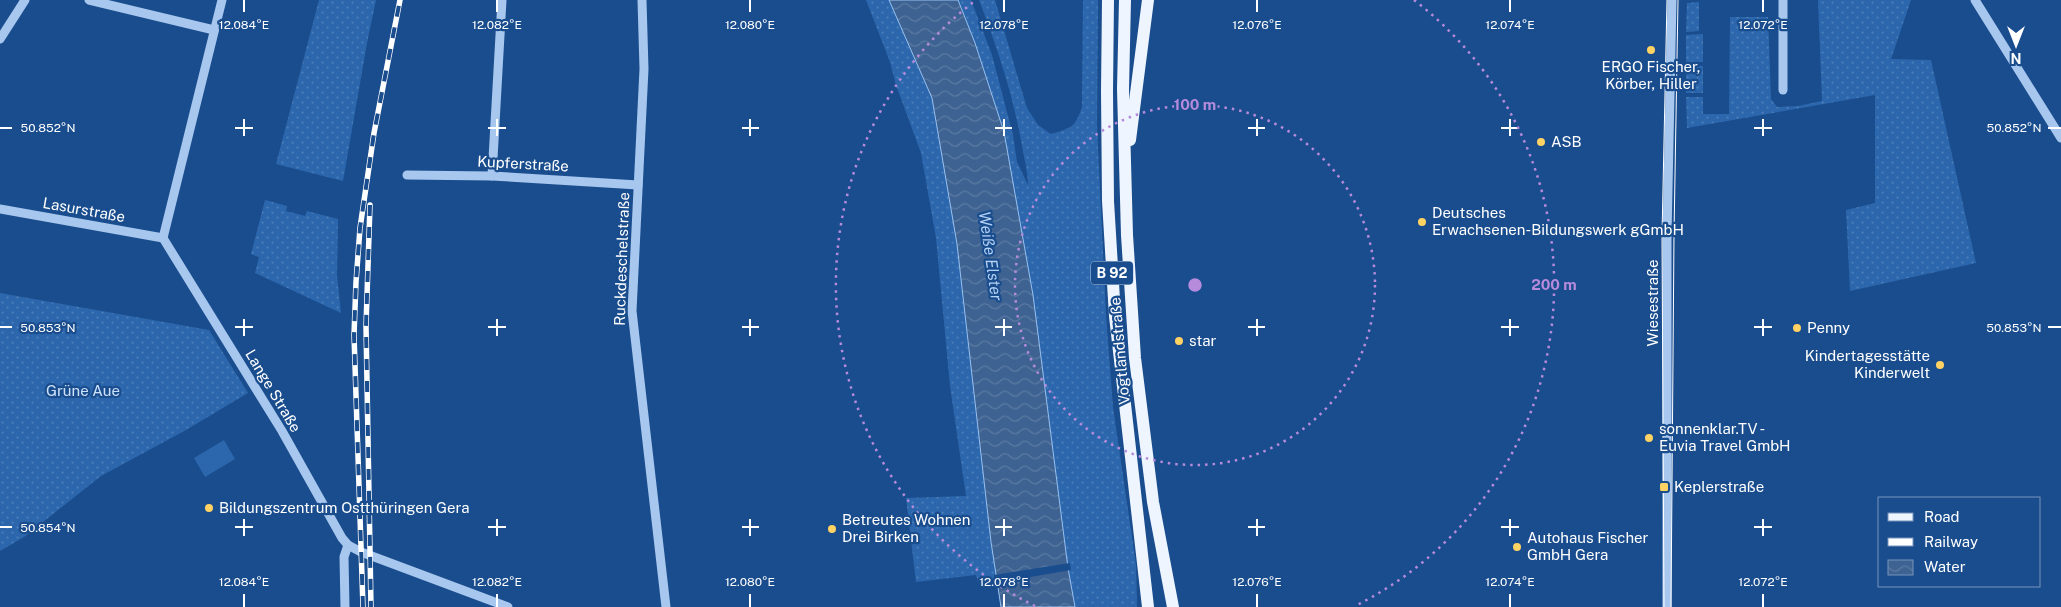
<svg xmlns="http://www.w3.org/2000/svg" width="2061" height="607" font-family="'Public Sans',sans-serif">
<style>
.grass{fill:url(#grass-dots)}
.pitch{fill:#2c67ad}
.water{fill:url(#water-waves);stroke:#99c2f1}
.pier{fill:#1a4d8e}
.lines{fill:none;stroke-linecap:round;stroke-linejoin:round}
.minor{stroke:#a7c7ee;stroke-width:9}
.major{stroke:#eef5ff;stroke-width:12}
.tram{stroke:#fff;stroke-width:1}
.rail-casing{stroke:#fff;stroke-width:5.5}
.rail{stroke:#1a4d8e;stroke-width:4;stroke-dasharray:11;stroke-linecap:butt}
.ticks{fill:none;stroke:#fff;stroke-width:2}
.ring{fill:none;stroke:#b68bdc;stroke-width:2.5;stroke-dasharray:2.5 5}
.poi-dot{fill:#ffd264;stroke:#1a4d8e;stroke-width:2}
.labels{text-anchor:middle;stroke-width:4.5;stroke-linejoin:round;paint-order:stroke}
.shield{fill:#1a4d8e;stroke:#bacadd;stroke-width:1}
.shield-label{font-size:14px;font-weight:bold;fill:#fff}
.poi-label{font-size:15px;fill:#fff;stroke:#1a4d8e;text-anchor:start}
.street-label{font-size:15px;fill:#fff;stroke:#1a4d8e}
.park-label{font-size:15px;fill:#cde2fa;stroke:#1a4d8e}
.water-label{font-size:16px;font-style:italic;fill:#b3d1f5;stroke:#1a4d8e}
.ticks-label{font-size:12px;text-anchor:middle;fill:#fff;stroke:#1a4d8e;stroke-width:4.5;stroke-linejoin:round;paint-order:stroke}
.centre{fill:#b68bdc;stroke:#1a4d8e;stroke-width:2.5}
.ring-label{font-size:15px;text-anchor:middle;font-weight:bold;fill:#b68bdc;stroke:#1a4d8e;stroke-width:4.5;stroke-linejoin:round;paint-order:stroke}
</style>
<defs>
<pattern id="grass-dots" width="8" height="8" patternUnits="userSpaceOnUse" patternTransform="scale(1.25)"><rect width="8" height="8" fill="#2c67ad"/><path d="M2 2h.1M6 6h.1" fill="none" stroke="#4c7eb9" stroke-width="1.8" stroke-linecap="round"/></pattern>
<pattern id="water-waves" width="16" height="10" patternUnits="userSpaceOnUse" patternTransform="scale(1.25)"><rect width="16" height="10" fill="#3e6392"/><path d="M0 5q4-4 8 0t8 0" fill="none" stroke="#5b7aa2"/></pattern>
</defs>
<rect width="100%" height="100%" fill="#1a4d8e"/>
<g class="grass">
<polygon points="319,0 376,0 367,43 343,181 276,164"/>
<polygon points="866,0 889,0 892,5 932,98 957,244 991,542 998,579 978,582 976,575 916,582 906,498 966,496 950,386 936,238 921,153 896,85 890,62"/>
<path d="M958 0H971L992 55 1013 135 1017 162 1028 185C1028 174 1025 162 1023 151 1014 98 998 49 979 0H995L1027 108 1038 125 1051 134C1071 128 1075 128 1082 107L1083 0H1098L1097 126 1106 315 1113 407 1136 565 1137 607H1075L1068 568 1033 295 1004 132 975 43Z"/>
<polygon points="1818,0 1911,0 1891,59 1931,60 1976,263 1850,291 1846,210 1875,203 1875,95 1687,128 1686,97 1703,97 1703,114 1729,114 1730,17 1768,17 1771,99 1777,107 1798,106 1822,101"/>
<polygon points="1699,2 1699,31 1686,32 1687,3"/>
<polygon points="1703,34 1703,62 1686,62 1686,35"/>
<polygon points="1686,65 1703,66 1703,93 1686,93"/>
<polygon points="265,200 287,206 286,211 305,216 307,211 338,219 337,276 341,313 255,273 259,257 251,254"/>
<polygon points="0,293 209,330 248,393 186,430 101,476 24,537 0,551"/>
</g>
<polygon class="pitch" points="224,440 235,459 205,477 194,458"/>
<polygon class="water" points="889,0 958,0 975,43 1004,132 1033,295 1068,568 1075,607 1001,607 991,542 957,244 932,98"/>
<polygon class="pier" points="1070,563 1071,570 995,583 994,575"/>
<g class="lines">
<g class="minor">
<polyline points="89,0 214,30"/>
<polyline points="222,0 163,238 282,431 342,538 348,545 361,552 508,607"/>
<polyline points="642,0 644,69 632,311 666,607"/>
<polyline points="1783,0 1783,90"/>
<polyline points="1975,0 2061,138"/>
<polyline points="0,39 25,0"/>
<polyline points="407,175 492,176 638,185"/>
<polyline points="492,176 502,0"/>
<polyline points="0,209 163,238"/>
<polyline points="345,607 344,557 348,545"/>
<polyline points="1667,607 1667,235 1672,0"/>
</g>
<g class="major">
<polyline points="1108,0 1107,91 1108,201 1115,316 1148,607"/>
<polyline points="1125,0 1123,89 1127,235 1135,358 1153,502 1173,607"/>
<polyline points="1130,140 1148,0"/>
</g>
<g class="tram">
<polyline points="1664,607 1662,235 1667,0"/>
<polyline points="1671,607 1674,234 1678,0"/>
</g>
<defs>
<g id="rail">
<polyline points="370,205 366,326 371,607"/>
<polyline points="363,607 354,335 356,282 360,228 374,133 400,0"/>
</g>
</defs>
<use href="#rail" class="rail-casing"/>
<use href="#rail" class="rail"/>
</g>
<path class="ticks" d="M244 0V12M497 0V12M750 0V12M1004 0V12M1257 0V12M1510 0V12M1763 0V12M244 119V136M497 119V136M750 119V136M1004 119V136M1257 119V136M1510 119V136M1763 119V136M0 128H12M235 128H253M488 128H506M742 128H759M995 128H1012M1248 128H1265M1501 128H1519M1754 128H1772M2048 128H2061M244 319V336M497 319V336M750 319V336M1004 319V336M1257 319V336M1510 319V336M1763 319V336M0 327H12M235 327H253M488 327H506M742 327H759M995 327H1012M1248 327H1265M1501 327H1519M1754 327H1772M2048 327H2061M244 519V536M497 519V536M750 519V536M1004 519V536M1257 519V536M1510 519V536M1763 519V536M0 527H12M235 527H253M488 527H506M742 527H759M995 527H1012M1248 527H1265M1501 527H1519M1754 527H1772M244 594V607M497 594V607M750 594V607M1004 594V607M1257 594V607M1510 594V607M1763 594V607"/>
<g class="ring">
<circle cx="1195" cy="285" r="180"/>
<path d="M1035 606A359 359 0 0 1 976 0M1414 0A359 359 0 0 1 1355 606"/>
</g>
<g class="poi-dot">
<circle cx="1651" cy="50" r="5"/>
<circle cx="1541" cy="142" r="5"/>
<circle cx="1422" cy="222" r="5"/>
<circle cx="1797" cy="328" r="5"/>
<circle cx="1179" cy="341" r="5"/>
<circle cx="1940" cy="365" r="5"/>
<circle cx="1649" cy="438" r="5"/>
<rect x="1659" y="482" width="10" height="10" rx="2.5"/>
<circle cx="209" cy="508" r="5"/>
<circle cx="832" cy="529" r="5"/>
<circle cx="1517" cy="547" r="5"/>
</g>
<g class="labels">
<rect class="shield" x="1091" y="261.5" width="42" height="23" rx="4"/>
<g class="shield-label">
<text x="1112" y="278">B 92</text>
</g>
<g class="poi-label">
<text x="1651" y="72" text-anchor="middle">ERGO Fischer,<tspan x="1651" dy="17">Körber, Hiller</tspan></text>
<text x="1551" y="147">ASB</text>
<text x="1432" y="218">Deutsches<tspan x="1432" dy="17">Erwachsenen-Bildungswerk gGmbH</tspan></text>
<text x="1807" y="333">Penny</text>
<text x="1189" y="346">star</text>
<text x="1930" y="361" text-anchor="end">Kindertagesstätte<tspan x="1930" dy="17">Kinderwelt</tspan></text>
<text x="1659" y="434">sonnenklar.TV -<tspan x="1659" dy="17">Euvia Travel GmbH</tspan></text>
<text x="1674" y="492">Keplerstraße</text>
<text x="219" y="513">Bildungszentrum Ostthüringen Gera</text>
<text x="842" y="525">Betreutes Wohnen<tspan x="842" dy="17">Drei Birken</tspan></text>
<text x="1527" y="543">Autohaus Fischer<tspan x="1527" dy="17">GmbH Gera</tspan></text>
</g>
<g class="street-label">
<text transform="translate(523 164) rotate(3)" y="5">Kupferstraße</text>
<text transform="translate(84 210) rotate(10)" y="5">Lasurstraße</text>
<text transform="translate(622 259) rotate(-88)" y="5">Ruckdeschelstraße</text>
<text transform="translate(1653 303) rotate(-90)" y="5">Wiesestraße</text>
<text transform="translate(1120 351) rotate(-95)" y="5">Vogtlandstraße</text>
<text transform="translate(273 391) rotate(59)" y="5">Lange Straße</text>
</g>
<g class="park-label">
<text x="83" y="396">Grüne Aue</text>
</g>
<g class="water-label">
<text transform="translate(991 256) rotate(82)" y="6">Weiße Elster</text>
</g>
</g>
<g class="ticks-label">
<text x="244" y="29">12.084°E</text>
<text x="497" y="29">12.082°E</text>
<text x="750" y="29">12.080°E</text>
<text x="1004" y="29">12.078°E</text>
<text x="1257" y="29">12.076°E</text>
<text x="1510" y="29">12.074°E</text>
<text x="1763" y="29">12.072°E</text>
<text x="2014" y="132">50.852°N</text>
<text x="48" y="132">50.852°N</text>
<text x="2014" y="332">50.853°N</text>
<text x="48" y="332">50.853°N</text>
<text x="48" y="532">50.854°N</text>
<text x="244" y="586">12.084°E</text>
<text x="497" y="586">12.082°E</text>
<text x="750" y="586">12.080°E</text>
<text x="1004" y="586">12.078°E</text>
<text x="1257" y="586">12.076°E</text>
<text x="1510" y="586">12.074°E</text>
<text x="1763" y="586">12.072°E</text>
</g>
<circle cx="1195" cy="285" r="8" class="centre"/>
<g class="ring-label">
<text x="1195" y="110">100 m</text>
<text x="1554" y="290">200 m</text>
</g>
<rect x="1878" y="497" width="162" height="90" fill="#1a4d8e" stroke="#7694bb"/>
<rect x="1888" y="513" width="25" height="8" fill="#eef5ff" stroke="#7694bb"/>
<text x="1924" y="522" font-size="15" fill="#ffffff">Road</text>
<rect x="1888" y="538" width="25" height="8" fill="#ffffff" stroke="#7694bb"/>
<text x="1924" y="547" font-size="15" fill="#ffffff">Railway</text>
<rect x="1888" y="560" width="25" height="15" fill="url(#water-waves)" stroke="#7694bb"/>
<text x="1924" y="572" font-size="15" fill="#ffffff">Water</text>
<g transform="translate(2016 45) rotate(180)" stroke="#1a4d8e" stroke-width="4" paint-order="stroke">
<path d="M0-4L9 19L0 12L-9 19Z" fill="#ffffff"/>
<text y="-8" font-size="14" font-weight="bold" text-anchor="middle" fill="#ffffff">N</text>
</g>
</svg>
